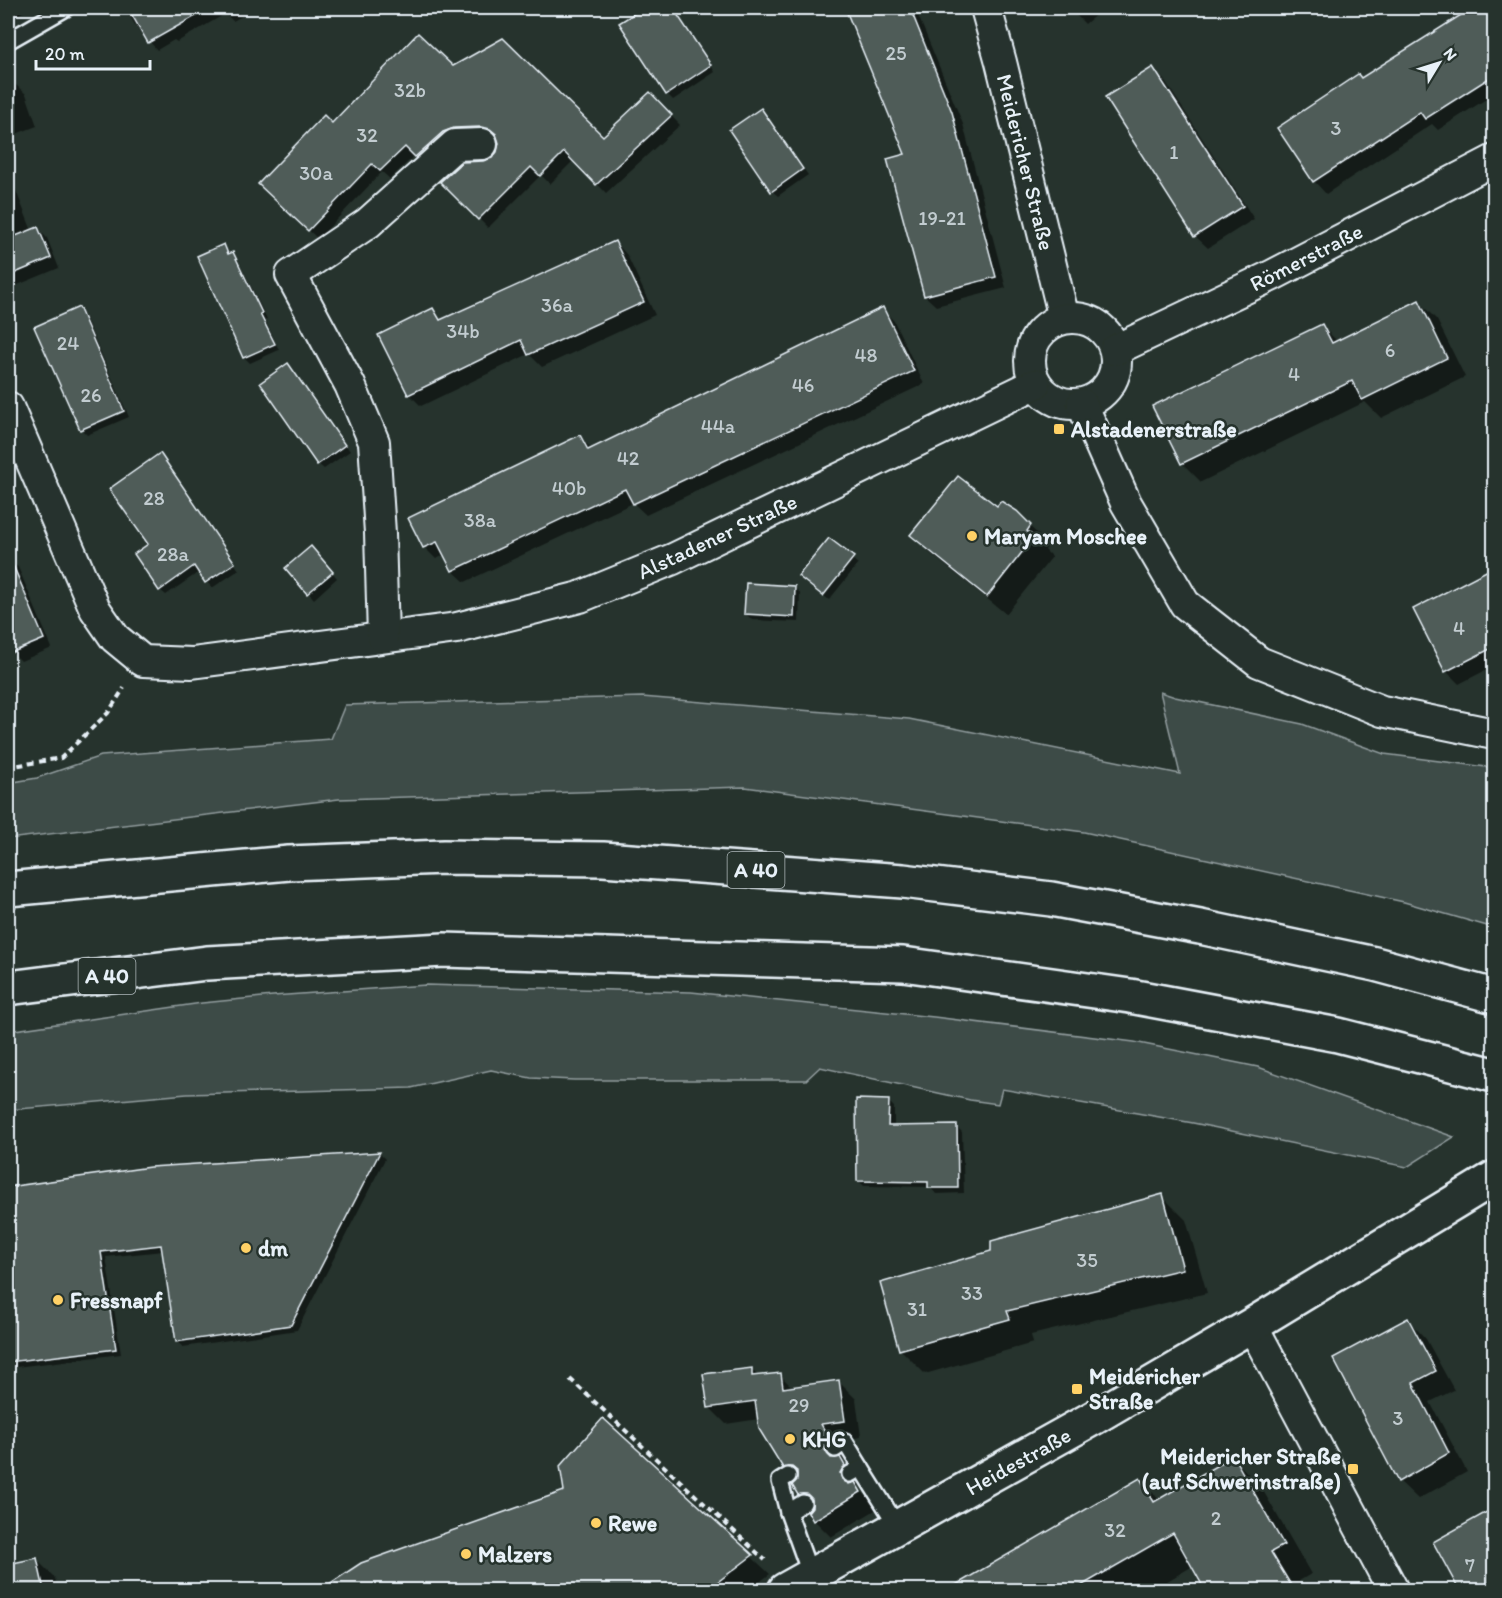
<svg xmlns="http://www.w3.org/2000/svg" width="1502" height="1598" font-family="Itim,sans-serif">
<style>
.green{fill:#3e4b47;stroke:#939ea0;stroke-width:1.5}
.shadow{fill:#0007}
.building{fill:#505c59;stroke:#e8f1f8;stroke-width:1.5}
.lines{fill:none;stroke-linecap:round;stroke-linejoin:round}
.service-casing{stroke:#e8f1f8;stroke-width:20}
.minor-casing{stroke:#e8f1f8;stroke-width:34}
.tertiary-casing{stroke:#e8f1f8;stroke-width:38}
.motorway-casing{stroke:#e8f1f8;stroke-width:38}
.path{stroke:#e8f1f8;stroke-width:4;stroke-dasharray:6 4.5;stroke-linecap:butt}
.service{stroke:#26332d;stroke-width:15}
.minor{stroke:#26332d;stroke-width:30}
.tertiary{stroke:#26332d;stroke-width:33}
.motorway{stroke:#26332d;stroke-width:33}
.poi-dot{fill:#ffd166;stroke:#26332d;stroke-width:2}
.labels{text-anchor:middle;stroke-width:5;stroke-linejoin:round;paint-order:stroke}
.number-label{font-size:20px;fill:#c2ccd0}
.shield{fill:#26332d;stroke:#aeb8bb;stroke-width:1.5}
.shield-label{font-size:21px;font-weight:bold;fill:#e8f1f8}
.street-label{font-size:22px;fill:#e8f1f8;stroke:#26332d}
.poi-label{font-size:22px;font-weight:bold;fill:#e8f1f8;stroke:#26332d;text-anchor:start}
</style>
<rect width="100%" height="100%" fill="#26332d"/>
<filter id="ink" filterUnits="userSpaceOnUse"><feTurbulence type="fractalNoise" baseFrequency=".0167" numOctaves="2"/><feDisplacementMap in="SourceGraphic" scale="12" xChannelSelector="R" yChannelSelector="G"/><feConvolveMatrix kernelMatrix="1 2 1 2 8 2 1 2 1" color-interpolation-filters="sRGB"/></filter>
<g filter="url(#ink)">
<g class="green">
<polygon points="1160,692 1175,697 1302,724 1384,754 1494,768 1494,928 1404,902 1084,832 745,787 339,799 8,839 8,783 37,778 101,756 331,739 345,705 642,697 909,719 1180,774"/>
<polygon points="426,985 691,992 934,1017 1134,1042 1258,1067 1454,1137 1407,1167 1193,1123 1002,1089 998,1104 970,1100 820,1067 806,1080 574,1080 531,1078 491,1070 411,1088 187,1094 8,1110 8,1031 202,1003 273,996"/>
</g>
<g class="shadow">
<polygon points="8,8 30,8 8,20"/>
<polygon points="125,8 257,8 233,21 225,14 177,42 174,40 157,50 135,25"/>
<polygon points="646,8 674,8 715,72 673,100 667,94 621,23"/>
<polygon points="846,8 915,8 963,124 1006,288 936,306 925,296 907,155"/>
<polygon points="1069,8 1104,8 1085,24"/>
<polygon points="1470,8 1494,8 1494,94 1438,130 1432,124 1326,194 1314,181 1279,128 1471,10"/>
<polygon points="453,68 603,138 650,94 680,125 606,193 574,160 550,184 541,175 488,228 442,182 492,160 499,152 501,143 499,137 492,135 426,165 415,155 390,179 382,172 318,239 260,184 332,125"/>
<polygon points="1153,69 1165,81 1254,219 1208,248 1195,236"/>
<polygon points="16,85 26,94 37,126 8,137 8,89"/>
<polygon points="766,116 808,175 778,196 772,191"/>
<polygon points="8,163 11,172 9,173 32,231 38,229 47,238 59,268 8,289"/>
<polygon points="615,242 627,255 655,315 542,367 529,354 421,406 409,394 432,310 442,321"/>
<polygon points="223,246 238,260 267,319 265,320 279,350 250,363 244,357 199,256"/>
<polygon points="1419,302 1437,320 1465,377 1381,418 1365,402 1201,482 1182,463 1322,326 1338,342"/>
<polygon points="79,309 84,315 129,417 87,435 81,429"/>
<polygon points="882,309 894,321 924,384 646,515 633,503 465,582 453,571 445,555 436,559 424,547 580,437 592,449"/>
<polygon points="288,365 350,451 324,469 318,464"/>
<polygon points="160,455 239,570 212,588 199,572 166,595 160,590 150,545"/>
<polygon points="997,509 1016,513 1049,545 1045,550 1052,557 1006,614 930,553 912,535"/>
<polygon points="829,540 858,564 829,600 806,581"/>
<polygon points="317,554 337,578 314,599 287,569"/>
<polygon points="8,559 18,567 52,648 21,661 12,652 8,640"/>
<polygon points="1494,569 1494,666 1459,684 1446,671 1415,610"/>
<polygon points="794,587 800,593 799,622 752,620 746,614"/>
<polygon points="888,1101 894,1107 894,1127 956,1126 962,1132 964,1193 936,1194 930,1187 864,1186 858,1180"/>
<polygon points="380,1154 385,1159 297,1330 183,1347 177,1342 163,1251 106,1257 121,1354 8,1368 8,1189 150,1168"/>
<polygon points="1162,1196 1186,1220 1207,1293 1031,1335 1033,1343 925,1374 901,1350"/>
<polygon points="1408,1320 1426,1339 1454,1390 1430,1402 1467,1472 1418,1499 1399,1481"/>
<polygon points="751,1369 759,1377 780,1375 793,1388 839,1382 856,1399 861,1437 836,1441 846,1458 843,1462 857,1476 861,1483 858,1488 872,1501 877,1509 831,1537 814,1520 813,1508 799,1494 798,1481 784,1467 759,1419 726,1424 709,1407"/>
<polygon points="604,1420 770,1574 749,1590 323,1590 362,1565 566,1492"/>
<polygon points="1233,1458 1261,1487 1311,1574 1299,1581 1305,1590 1207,1590 1193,1566 1152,1590 989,1590 979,1574 1140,1480 1160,1500"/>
<polygon points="1493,1511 1494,1590 1461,1590 1435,1542"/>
<polygon points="36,1559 55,1578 58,1590 8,1590 8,1565"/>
</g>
<g class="building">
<polygon points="128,8 210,8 148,43"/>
<polygon points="643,8 673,8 711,65 666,95 619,23"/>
<polygon points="845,8 910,8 952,112 996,277 924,296 887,159 905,154"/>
<polygon points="1472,8 1494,8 1494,75 1425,119 1420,112 1313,182 1277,128 1358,74 1361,78"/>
<polygon points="418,33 453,66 503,38 603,136 650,92 672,115 596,185 564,152 540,176 531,167 478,220 440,182 462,162 483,161 492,158 497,152 499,143 496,134 490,129 481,127 454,128 443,132 415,157 405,147 380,171 372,164 308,231 258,184 324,115 332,123"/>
<polygon points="1153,67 1243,206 1194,237 1105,97"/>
<polygon points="761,108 803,169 771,192 729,130"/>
<polygon points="38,227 51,258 8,276 8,239"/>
<polygon points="615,241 644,302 528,355 521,340 408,395 378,335 433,308 440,320"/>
<polygon points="224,244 228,254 233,252 262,313 260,314 275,344 243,358 197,256"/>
<polygon points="1419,300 1447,358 1362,400 1352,381 1181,464 1152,406 1322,324 1332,343"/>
<polygon points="79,307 124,411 80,430 34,327"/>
<polygon points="883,307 914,371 633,504 625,489 452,571 437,542 423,548 408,518 580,435 588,450"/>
<polygon points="288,363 345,445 317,465 260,383"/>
<polygon points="160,453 235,563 205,583 194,566 159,591 134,554 148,544 109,489"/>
<polygon points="958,476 997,506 1001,501 1017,511 1031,525 1027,531 1034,537 987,597 910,535"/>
<polygon points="829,538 854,557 823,596 798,576"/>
<polygon points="311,546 333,572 307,594 285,568"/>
<polygon points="8,553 44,639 8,654"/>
<polygon points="1494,567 1494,647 1445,672 1413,609"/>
<polygon points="746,583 795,586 794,617 744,614"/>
<polygon points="856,1099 889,1100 888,1126 957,1125 958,1188 928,1188 928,1182 857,1181"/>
<polygon points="380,1152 291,1325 176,1342 161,1245 101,1252 116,1349 8,1362 8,1187 150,1167"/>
<polygon points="1163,1194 1183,1269 1007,1311 1010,1319 899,1350 880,1283 991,1251 991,1241"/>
<polygon points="1408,1318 1436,1371 1413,1383 1449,1453 1398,1482 1333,1358"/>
<polygon points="752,1368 752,1376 781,1373 783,1388 839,1380 845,1421 821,1424 830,1440 826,1444 825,1450 831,1458 840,1457 845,1466 840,1473 842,1479 849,1484 855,1482 861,1492 813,1521 808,1512 812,1507 812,1499 807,1494 798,1495 792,1485 797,1480 797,1471 792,1467 783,1468 759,1429 755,1401 708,1408 703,1374"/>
<polygon points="603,1418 753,1555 707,1590 320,1590 361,1563 564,1491 560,1466"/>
<polygon points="1233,1456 1284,1545 1271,1552 1294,1590 1205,1590 1173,1533 1074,1590 947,1590 1140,1478 1154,1502"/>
<polygon points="1494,1508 1494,1590 1459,1590 1433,1542"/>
<polygon points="37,1558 44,1590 8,1590 8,1564"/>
</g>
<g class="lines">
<defs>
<g id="service">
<polyline points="8,41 66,8"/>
<polyline points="835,1449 845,1442 861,1468"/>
<polyline points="850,1474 861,1468 898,1527"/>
<polyline points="788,1476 780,1481 788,1512"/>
<polyline points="803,1503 788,1512 811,1576"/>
</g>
<g id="minor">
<polyline points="986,8 1001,62 1064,318"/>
<circle cx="1073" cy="361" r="43"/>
<polyline points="1115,350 1273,275 1494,160"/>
<polyline points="1082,404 1126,503 1185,604 1259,662 1382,711 1494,734"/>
<polyline points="8,407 95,609 115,638 143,661 192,663 457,628 580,597 673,559 1035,384"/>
<polyline points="383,637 380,533 374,442 350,385 291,275 368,223 455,145 482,144"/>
<polyline points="1252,1325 1393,1590"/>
</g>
<polyline id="tertiary" points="785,1590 1095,1417 1252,1325 1494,1178"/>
<g id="motorway">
<polyline points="8,889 289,863 444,857 603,859 903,881 1051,899 1200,927 1375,964 1494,996"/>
<polyline points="8,988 207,963 444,950 903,964 1130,996 1338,1035 1494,1075"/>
</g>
</defs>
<use href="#service" class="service-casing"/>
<use href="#minor" class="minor-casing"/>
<use href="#tertiary" class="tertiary-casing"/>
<use href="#motorway" class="motorway-casing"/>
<g class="path">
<polyline points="8,767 61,758 108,713 124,688"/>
<polyline points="570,1379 765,1560"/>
</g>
<use href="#service" class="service"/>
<use href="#minor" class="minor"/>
<use href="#tertiary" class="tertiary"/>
<use href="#motorway" class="motorway"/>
</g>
</g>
<g class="poi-dot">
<rect x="1053" y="423" width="12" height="12" rx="3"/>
<circle cx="972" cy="536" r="6"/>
<circle cx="246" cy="1248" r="6"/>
<circle cx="58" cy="1300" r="6"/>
<rect x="1071" y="1383" width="12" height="12" rx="3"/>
<circle cx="790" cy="1439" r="6"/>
<rect x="1347" y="1463" width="12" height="12" rx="3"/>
<circle cx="596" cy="1523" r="6"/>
<circle cx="466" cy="1554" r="6"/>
</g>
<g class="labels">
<g class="number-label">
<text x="896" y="60">25</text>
<text x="410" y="97">32b</text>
<text x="1336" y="135">3</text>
<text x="367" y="142">32</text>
<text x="1174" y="159">1</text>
<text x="316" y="180">30a</text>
<text x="942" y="225">19-21</text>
<text x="557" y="312">36a</text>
<text x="463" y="338">34b</text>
<text x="68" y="350">24</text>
<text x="1390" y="357">6</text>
<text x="866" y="362">48</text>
<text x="1294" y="381">4</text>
<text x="803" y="392">46</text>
<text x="91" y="402">26</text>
<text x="718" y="433">44a</text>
<text x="628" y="465">42</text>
<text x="569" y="495">40b</text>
<text x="154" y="505">28</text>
<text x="480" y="527">38a</text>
<text x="173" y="561">28a</text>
<text x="1459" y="635">4</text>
<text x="1087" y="1267">35</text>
<text x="972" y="1300">33</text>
<text x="917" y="1316">31</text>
<text x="799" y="1412">29</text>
<text x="1398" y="1425">3</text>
<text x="1216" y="1525">2</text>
<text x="1115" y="1537">32</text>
<text x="1470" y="1572">7</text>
</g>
<g class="shield">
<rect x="727.5" y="852" width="57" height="36" rx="4.5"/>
<rect x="78.5" y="958" width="57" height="36" rx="4.5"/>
</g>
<g class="shield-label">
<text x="756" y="877">A 40</text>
<text x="107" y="983">A 40</text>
</g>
<g class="street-label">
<text transform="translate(1026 162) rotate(76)" y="8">Meidericher Straße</text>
<text transform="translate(1306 257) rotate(-27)" y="8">Römerstraße</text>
<text transform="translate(717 536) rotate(-25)" y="8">Alstadener Straße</text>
<text transform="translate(1018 1461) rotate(-29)" y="8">Heidestraße</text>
</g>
<g class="poi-label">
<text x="1071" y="437">Alstadenerstraße</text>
<text x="984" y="544">Maryam Moschee</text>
<text x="258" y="1256">dm</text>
<text x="70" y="1308">Fressnapf</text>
<text x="1089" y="1384">Meidericher<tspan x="1089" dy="25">Straße</tspan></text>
<text x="802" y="1447">KHG</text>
<text x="1341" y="1464" text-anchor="end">Meidericher Straße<tspan x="1341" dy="25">(auf Schwerinstraße)</tspan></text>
<text x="608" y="1531">Rewe</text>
<text x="478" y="1562">Malzers</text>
</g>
</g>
<rect width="1502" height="1598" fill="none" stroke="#26332d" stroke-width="30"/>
<rect x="15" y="15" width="1472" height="1568" fill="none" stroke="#e8f1f8" stroke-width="2" filter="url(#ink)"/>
<g transform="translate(1439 63) rotate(52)" stroke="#26332d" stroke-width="4.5" paint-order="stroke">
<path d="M0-4.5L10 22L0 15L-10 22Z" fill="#e8f1f8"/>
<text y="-9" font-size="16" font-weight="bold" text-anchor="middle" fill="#e8f1f8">N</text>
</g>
<path d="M36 60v9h114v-9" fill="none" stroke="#e8f1f8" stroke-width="3"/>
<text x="45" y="60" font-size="18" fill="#e8f1f8" stroke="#26332d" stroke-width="4.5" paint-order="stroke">20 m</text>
</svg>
